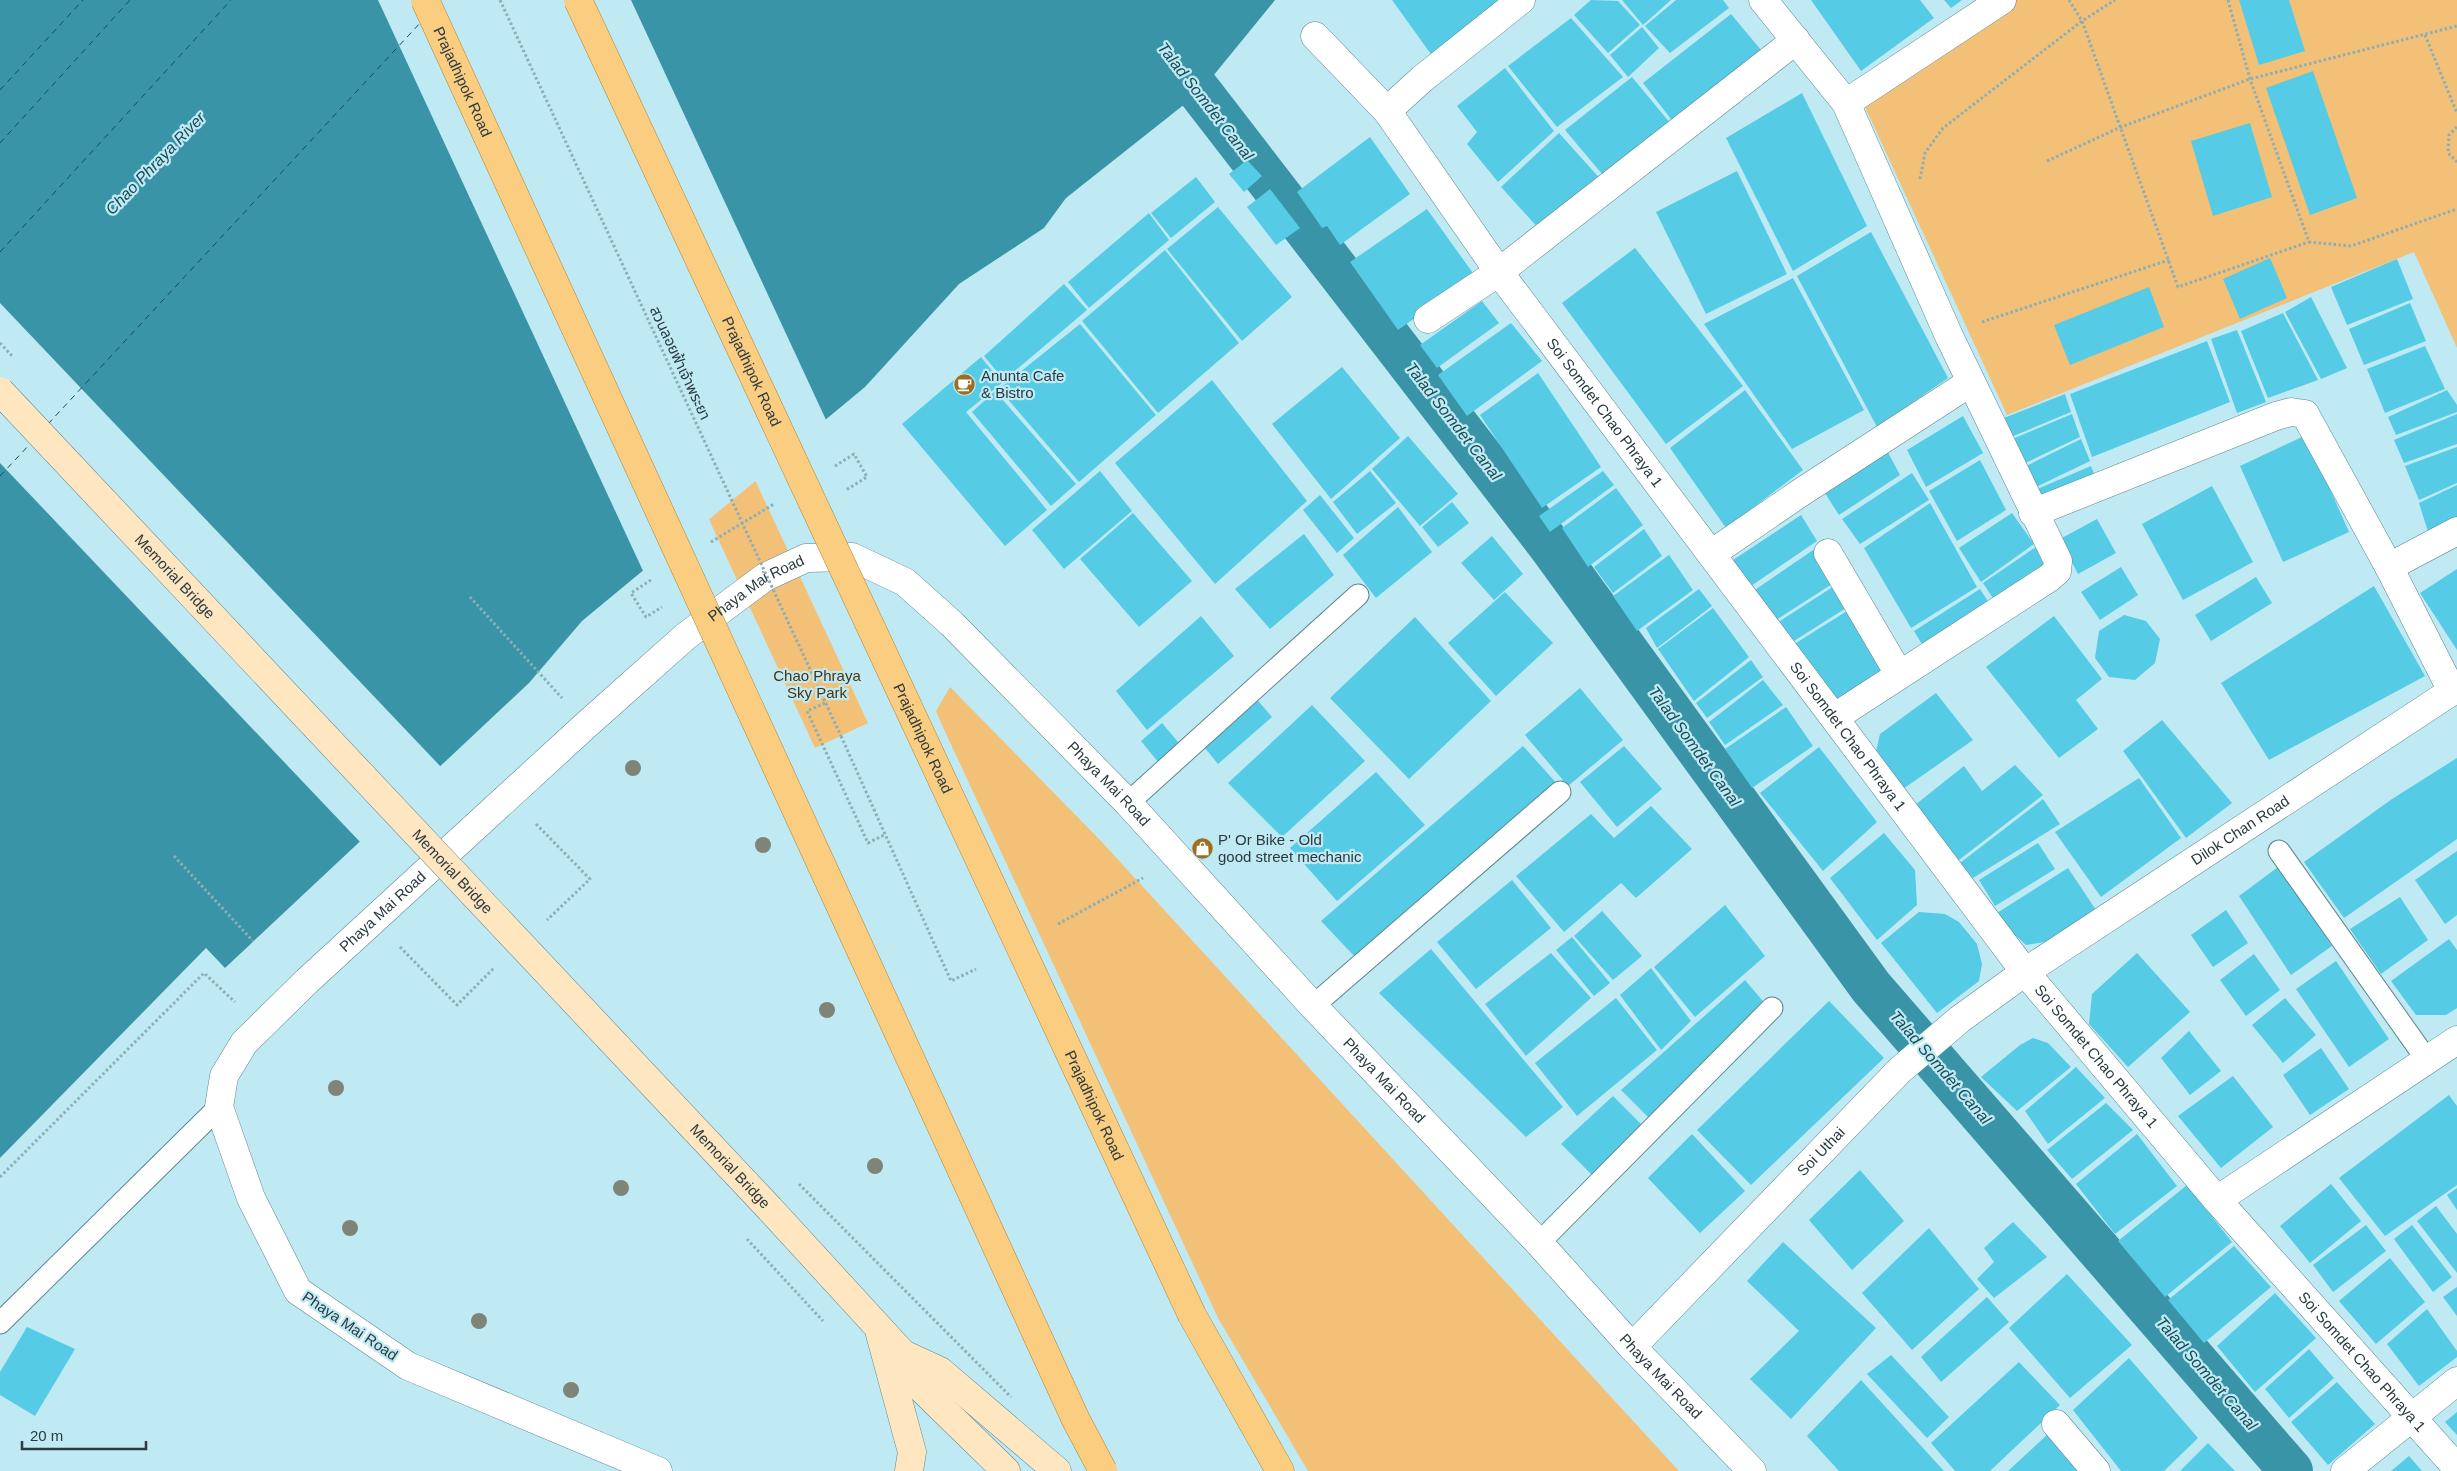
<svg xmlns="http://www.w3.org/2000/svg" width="2457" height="1471" font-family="Helvetica,'Noto Sans Thai',sans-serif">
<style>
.green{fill:#f3c078}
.water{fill:#3a94a7}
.pier{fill:#bfeaf4}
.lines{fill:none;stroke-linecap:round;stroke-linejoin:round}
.canal{stroke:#3a94a7;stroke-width:44}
.ferry{stroke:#174a55;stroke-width:1;stroke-dasharray:6 5;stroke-linecap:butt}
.building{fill:#55cbe5}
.lane-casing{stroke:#5e868f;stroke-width:23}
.street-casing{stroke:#5e868f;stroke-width:29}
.secondary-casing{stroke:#5e868f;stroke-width:29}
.primary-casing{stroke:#af8433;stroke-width:29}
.path{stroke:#8caeb6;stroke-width:3;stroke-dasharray:2.5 2.5;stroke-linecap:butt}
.lane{stroke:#fff;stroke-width:21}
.street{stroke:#fff;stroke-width:28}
.secondary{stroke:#fde6c0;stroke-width:28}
.primary{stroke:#facd81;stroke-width:28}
.secondary-bridge-casing{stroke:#5e868f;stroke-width:29;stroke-linecap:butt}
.primary-bridge-casing{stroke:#af8433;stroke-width:29;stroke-linecap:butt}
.path-bridge{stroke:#8caeb6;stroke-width:3;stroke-dasharray:2.5 2.5;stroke-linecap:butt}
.secondary-bridge{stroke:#fde6c0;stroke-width:28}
.primary-bridge{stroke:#facd81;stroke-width:28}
.tree{fill:#7e8578}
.labels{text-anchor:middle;stroke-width:4.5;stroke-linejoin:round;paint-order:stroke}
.street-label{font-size:15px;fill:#2a3a3f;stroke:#bfeaf4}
.poi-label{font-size:15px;fill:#2a3a3f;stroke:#bfeaf4;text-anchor:start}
.park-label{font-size:15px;fill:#483312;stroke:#bfeaf4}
.water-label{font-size:16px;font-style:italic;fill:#174a55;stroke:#bfeaf4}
</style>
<rect width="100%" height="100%" fill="#bfeaf4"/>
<g class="green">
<polygon points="468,0 532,0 868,723 815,748"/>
<polygon points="2012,0 2457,0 2457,348 2414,252 2007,415 1865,107"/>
<polygon points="950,687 1100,840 1679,1471 1308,1471 1218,1318 941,723 936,711"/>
</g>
<polygon class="water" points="0,0 1275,0 1200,92 1066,198 1044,228 959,284 865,387 582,621 529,683 225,968 206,948 0,1158"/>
<g class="pier">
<polygon points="378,0 631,0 827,422 644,573"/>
<polygon points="0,303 442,768 361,843 0,463"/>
</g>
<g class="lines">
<polyline class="canal" points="1124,0 1200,92 1551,547 1871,987 2291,1471"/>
<g class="ferry">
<polyline points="0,90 83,0"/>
<polyline points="0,143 130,0"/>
<polyline points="0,252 231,0"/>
<polyline points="48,424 421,22"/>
<polyline points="0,476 30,444"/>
</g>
</g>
<g class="building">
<polygon points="1392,0 1504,0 1433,57"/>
<polygon points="1591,0 1618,1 1640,25 1608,53 1574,15"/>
<polygon points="1622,0 1671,0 1643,25"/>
<polygon points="1676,0 1723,0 1729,8 1670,53 1645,26"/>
<polygon points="1811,0 1920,0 1934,18 1861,71"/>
<polygon points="1944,0 1962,0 1951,8"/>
<polygon points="2239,0 2289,0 2305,51 2259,65"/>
<polygon points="1731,14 1761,50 1674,123 1643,83"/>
<polygon points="1571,18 1623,77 1557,127 1508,66"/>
<polygon points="1642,27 1659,48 1628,77 1610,55"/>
<polygon points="1505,68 1554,131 1498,182 1467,144 1477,132 1457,106"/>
<polygon points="2313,71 2357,198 2310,215 2266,88"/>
<polygon points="1632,77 1675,129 1608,181 1565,130"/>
<polygon points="1802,93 1867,226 1793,271 1726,138"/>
<polygon points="2250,123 2272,197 2213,216 2191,141"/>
<polygon points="1559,133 1604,183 1541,231 1501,187"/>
<polygon points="1370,137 1410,194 1340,245 1327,226 1322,228 1297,192"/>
<polygon points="1247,160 1262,176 1244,192 1229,174"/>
<polygon points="1737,171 1787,274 1706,314 1656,212"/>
<polygon points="1196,177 1215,202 1171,238 1151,213"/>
<polygon points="1270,189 1300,228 1276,245 1247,207"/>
<polygon points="1218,207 1292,297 1242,341 1167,249"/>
<polygon points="1427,209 1475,276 1398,330 1350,262"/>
<polygon points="1149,213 1169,240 1089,308 1068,282"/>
<polygon points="1871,232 1948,378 1877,427 1797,276"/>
<polygon points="1635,248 1743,386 1666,444 1562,303"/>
<polygon points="1165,250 1239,343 1158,413 1082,321"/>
<polygon points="2270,258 2287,298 2240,319 2223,279"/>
<polygon points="2397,259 2413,299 2347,325 2331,287"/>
<polygon points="1793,278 1864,410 1792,449 1704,324"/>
<polygon points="1064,284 1087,310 1004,380 984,356"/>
<polygon points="2149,287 2164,327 2070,365 2054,325"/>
<polygon points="2311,297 2347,368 2321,379 2285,312"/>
<polygon points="1482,301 1499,323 1437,368 1420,345"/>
<polygon points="2410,303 2426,341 2364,365 2349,329"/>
<polygon points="2283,313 2318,380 2268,398 2241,331"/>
<polygon points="1511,323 1542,361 1467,416 1438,375"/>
<polygon points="1080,324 1156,415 1079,482 999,389"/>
<polygon points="2237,330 2266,402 2237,413 2211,339"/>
<polygon points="2207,341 2230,402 2092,457 2070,394"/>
<polygon points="2425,346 2445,389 2385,413 2367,369"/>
<polygon points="981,357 1002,383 966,412 1047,510 1005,546 902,424"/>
<polygon points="1342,367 1400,438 1331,499 1272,424"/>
<polygon points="1538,373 1601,467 1542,508 1480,415"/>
<polygon points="1212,380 1307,501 1215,584 1115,463"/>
<polygon points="1745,390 1803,470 1726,528 1670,448"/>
<polygon points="2447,390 2457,405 2457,412 2396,435 2388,417"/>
<polygon points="995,391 1076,484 1051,506 972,412"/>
<polygon points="2065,394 2071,412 2004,440 1996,421"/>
<polygon points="2072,414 2080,437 2017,467 2005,442"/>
<polygon points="2457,414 2457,444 2404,463 2394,440"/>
<polygon points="1963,416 1983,453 1926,487 1907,450"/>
<polygon points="2306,435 2349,532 2283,562 2240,466"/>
<polygon points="1408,436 1458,494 1420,526 1372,469"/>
<polygon points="2081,439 2090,461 2028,491 2018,470"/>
<polygon points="1884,445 1900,475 1839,515 1821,487"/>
<polygon points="2457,447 2457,483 2419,500 2405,466"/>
<polygon points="1980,460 2006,510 1957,541 1929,491"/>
<polygon points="2091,466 2098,484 2035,509 2028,493"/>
<polygon points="1100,471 1132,511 1064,569 1032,530"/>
<polygon points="1370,471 1396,503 1357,534 1333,502"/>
<polygon points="1603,471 1614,485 1550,532 1539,516"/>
<polygon points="1912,473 1929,500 1860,544 1842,519"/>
<polygon points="2457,485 2457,523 2430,538 2419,503"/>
<polygon points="2212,486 2253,562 2183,600 2142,524"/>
<polygon points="1616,488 1643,525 1588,567 1562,528"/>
<polygon points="1320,495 1354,538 1337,553 1303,510"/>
<polygon points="1452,502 1469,523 1438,547 1422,527"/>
<polygon points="1930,503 1977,587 1911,628 1864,548"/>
<polygon points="1398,507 1432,552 1376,598 1343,555"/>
<polygon points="1133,513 1192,581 1139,627 1080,559"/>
<polygon points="2012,513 2034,544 1981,582 1959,548"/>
<polygon points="1801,515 1817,541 1748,588 1730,562"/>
<polygon points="2097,519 2116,553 2078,574 2060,539"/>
<polygon points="1644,529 1662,556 1613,593 1594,567"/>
<polygon points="1304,534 1334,575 1270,629 1235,589"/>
<polygon points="1492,536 1523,574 1494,600 1461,563"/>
<polygon points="1819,546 1840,579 1770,624 1749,594"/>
<polygon points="2036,547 2049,567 1998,606 1983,583"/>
<polygon points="1669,555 1693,590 1637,631 1613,596"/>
<polygon points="2121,567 2138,595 2100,620 2081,592"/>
<polygon points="2457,569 2457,650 2420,593"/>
<polygon points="2256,577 2272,603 2211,641 2195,615"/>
<polygon points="1842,581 1854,603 1786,646 1772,626"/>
<polygon points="2374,586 2425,676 2269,760 2221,683"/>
<polygon points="1699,589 1712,606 1657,648 1646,628"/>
<polygon points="1980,589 1993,609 1926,651 1914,631"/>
<polygon points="1505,592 1553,643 1496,696 1448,643"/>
<polygon points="1855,606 1893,670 1833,707 1788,648"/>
<polygon points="1713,608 1749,657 1694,701 1658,649"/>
<polygon points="2124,615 2146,621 2160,639 2155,663 2135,680 2109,677 2095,658 2099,631"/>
<polygon points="1201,616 1234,656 1147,730 1116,691"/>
<polygon points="2054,616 2102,679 2076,700 2098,729 2059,758 1986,667"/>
<polygon points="1415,617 1491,701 1409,779 1330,698"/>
<polygon points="1751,660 1763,677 1707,718 1696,703"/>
<polygon points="1763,680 1783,705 1725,745 1709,722"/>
<polygon points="1580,688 1623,740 1568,786 1525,735"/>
<polygon points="1936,693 1973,740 1903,789 1875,756 1880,734"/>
<polygon points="1253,695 1272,717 1218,764 1200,742"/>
<polygon points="1312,705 1365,761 1282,837 1228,783"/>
<polygon points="1786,707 1813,746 1752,788 1725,749"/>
<polygon points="2162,720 2232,803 2186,838 2123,751"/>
<polygon points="1162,723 1183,748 1163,768 1141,741"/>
<polygon points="1523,746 1560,787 1357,959 1321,921"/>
<polygon points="1624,746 1662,789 1617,827 1580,782"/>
<polygon points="1819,747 1877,822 1823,871 1760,793"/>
<polygon points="2457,758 2457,839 2344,918 2304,862 2392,799"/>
<polygon points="2015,765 2043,795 1959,860 1915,805 1964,766 1982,791"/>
<polygon points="1376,772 1425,825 1337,901 1290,848"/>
<polygon points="2139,778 2181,838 2101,897 2055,832"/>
<polygon points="2043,799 2060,824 1973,878 1960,863"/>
<polygon points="1651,806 1692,849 1636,898 1621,883 1564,932 1516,876 1591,814 1614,838"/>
<polygon points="1884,833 1915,870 1917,905 1877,940 1830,878"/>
<polygon points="2038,843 2055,869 1995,906 1979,880"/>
<polygon points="2457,851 2457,915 2445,924 2415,880"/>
<polygon points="2278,867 2332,946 2291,975 2239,896"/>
<polygon points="2068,868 2096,910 2045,942 2026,945 2012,932 1997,913"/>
<polygon points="1512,880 1551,928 1476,989 1437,942"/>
<polygon points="2400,897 2428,940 2381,974 2350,929"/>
<polygon points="1725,905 1765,956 1695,1017 1654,967"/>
<polygon points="2226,910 2248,943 2213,967 2191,935"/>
<polygon points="1602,911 1642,956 1613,980 1574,936"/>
<polygon points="1919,912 1945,914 1959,922 1977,944 1982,964 1979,981 1937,1013 1881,943"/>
<polygon points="1572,937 1610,983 1594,996 1556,950"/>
<polygon points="2449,939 2457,950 2457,1008 2446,1015 2416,1015 2391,981"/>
<polygon points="1431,949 1563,1107 1526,1137 1379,993"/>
<polygon points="1551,953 1591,998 1526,1056 1485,1004"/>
<polygon points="2137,953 2190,1012 2128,1067 2089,1024 2092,994"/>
<polygon points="2254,954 2280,990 2246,1016 2220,980"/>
<polygon points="2336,961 2389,1039 2349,1067 2296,989"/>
<polygon points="1651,968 1691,1021 1661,1050 1620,995"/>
<polygon points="1745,980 1767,1006 1651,1120 1621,1090"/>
<polygon points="1616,998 1657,1050 1577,1116 1535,1063"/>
<polygon points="2285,998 2316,1035 2283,1063 2252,1025"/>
<polygon points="1829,1001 1884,1058 1751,1185 1697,1130"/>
<polygon points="2189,1031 2221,1071 2190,1095 2161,1058"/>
<polygon points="2033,1038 2048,1043 2071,1067 2017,1111 1981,1077 2020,1045"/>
<polygon points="2321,1048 2349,1089 2310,1115 2283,1075"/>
<polygon points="2076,1067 2105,1098 2048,1144 2025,1111"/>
<polygon points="2233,1076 2273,1127 2221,1168 2178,1116"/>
<polygon points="2449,1095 2457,1106 2457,1185 2385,1236 2339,1178"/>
<polygon points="1613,1096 1645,1128 1594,1177 1561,1144"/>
<polygon points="2106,1103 2133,1130 2072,1179 2047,1150"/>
<polygon points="1692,1134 1745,1191 1700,1233 1648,1178"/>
<polygon points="2137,1134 2177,1186 2115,1234 2076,1184"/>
<polygon points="1860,1170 1904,1221 1852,1270 1809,1220"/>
<polygon points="2331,1184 2361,1221 2310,1263 2280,1226"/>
<polygon points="2187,1185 2232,1242 2165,1297 2118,1241"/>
<polygon points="2457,1188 2457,1210 2447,1195"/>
<polygon points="2436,1206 2457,1234 2457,1273 2417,1221"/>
<polygon points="2013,1222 2047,1257 1994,1298 1977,1279 1994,1262 1984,1248"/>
<polygon points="2366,1225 2386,1251 2333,1292 2313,1265"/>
<polygon points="2412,1225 2452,1277 2433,1292 2394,1239"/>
<polygon points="1929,1228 1979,1289 1912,1350 1862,1293"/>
<polygon points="1783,1242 1876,1328 1791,1419 1750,1379 1799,1331 1747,1281"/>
<polygon points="2234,1246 2271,1287 2204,1343 2168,1300"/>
<polygon points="2390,1258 2425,1302 2376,1344 2339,1301"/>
<polygon points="2067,1274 2132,1345 2070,1398 2009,1328"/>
<polygon points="2457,1287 2457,1316 2443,1297"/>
<polygon points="2275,1293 2316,1338 2255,1392 2217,1346"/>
<polygon points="1987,1297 2009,1322 1941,1382 1921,1357"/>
<polygon points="2427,1309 2457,1351 2457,1357 2419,1386 2387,1344"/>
<polygon points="27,1327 75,1349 35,1416 0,1395 0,1372"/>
<polygon points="2309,1349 2334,1378 2289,1418 2265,1389"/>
<polygon points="1891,1355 1949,1417 1927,1438 1867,1374"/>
<polygon points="2129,1358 2198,1438 2164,1471 2121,1471 2073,1410"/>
<polygon points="2019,1362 2060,1405 1990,1471 1955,1471 1931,1443"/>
<polygon points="1861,1380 1944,1471 1839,1471 1807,1436"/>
<polygon points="2337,1382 2375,1424 2328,1465 2291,1422"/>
<polygon points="2457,1412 2457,1435 2445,1422"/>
<polygon points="2049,1433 2081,1471 2008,1471"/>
<polygon points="2208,1443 2235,1471 2180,1471"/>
<polygon points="2409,1456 2422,1471 2391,1471"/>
</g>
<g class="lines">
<defs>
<g id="lane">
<polyline points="1128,803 1358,595"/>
<polyline points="2279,851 2427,1060"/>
<polyline points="1313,1006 1560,792"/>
<polyline points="1539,1243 1772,1008"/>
<polyline points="0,1323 219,1107"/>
</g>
<g id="street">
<polyline points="1763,0 1846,103 1949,336 2058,561 2057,571 2049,578 1835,717"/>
<path id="s1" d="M1315 36 1387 111 1499 272 2025 972 2217 1200 2457 1468"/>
<polyline points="1846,103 2002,0"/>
<polyline points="1387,111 1422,79 1521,0"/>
<polyline points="1428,319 1499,272 1796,40"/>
<polyline points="2033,513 2276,416 2291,412 2305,414 2389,567 2452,691"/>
<polyline points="1828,553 1899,674"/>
<polyline points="1711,554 1800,493 1971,382"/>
<polyline points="2389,567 2457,531"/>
<polyline points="2217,1200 2457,1040"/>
<path id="s2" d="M1632 1347 1900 1070 1960 1019 2025 972 2457 688"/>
<polyline points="2056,1424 2096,1471"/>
<path id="s3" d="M658 1471 408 1366 298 1291 251 1198 219 1107 224 1076 244 1043 307 981 585 726 686 636 765 577 806 558 852 557 905 582 952 624 1128 803 1313 1006 1539 1243 1632 1347 1752 1471"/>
<polyline points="2345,1471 2457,1381"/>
</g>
<g id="secondary">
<polyline points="770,1209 903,1354 922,1389 1006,1471"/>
<polyline points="880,1334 912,1452 909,1471"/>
<polyline points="903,1354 940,1371 1057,1471"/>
</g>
<polyline id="primary" points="1192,1315 1280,1471"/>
</defs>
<use href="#lane" class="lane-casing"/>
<use href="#street" class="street-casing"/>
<use href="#secondary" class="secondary-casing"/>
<use href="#primary" class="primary-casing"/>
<g class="path">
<polyline points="2069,0 2082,21 2178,287 2309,242"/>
<polyline points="2228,0 2250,79 2309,242 2351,246 2457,209"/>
<polyline points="2425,35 2457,113"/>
<polyline points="2457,127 2449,135 2448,153 2457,162"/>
<polyline points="2047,161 2121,127 2250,79 2457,26"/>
<polyline points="1920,179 1925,153 1943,128 2082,21 2115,0"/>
<polyline points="1982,322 2169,260"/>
<polyline points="835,466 854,454 867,477 846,490"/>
<polyline points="711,542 774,504"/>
<polyline points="651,580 631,593 646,617 662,607"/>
<polyline points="470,597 562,698"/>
<polyline points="825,703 807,711 868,843 884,835"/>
<polyline points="841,736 951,981 976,969"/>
<polyline points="536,824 590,879 547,920"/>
<polyline points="174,856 253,941"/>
<polyline points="1058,924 1143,878"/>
<polyline points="400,947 457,1005 494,968"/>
<polyline points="0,1177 204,973 235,1002"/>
</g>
<use href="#lane" class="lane"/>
<use href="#street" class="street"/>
<use href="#secondary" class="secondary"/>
<use href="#primary" class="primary"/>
<defs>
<g id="secondary-bridge">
<path id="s4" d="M0 391 770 1209"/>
</g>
<g id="primary-bridge">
<path id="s5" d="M425 0 1076 1420 1103 1471"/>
<path id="s6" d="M578 0 1192 1315"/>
</g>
</defs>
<use href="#secondary-bridge" class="secondary-bridge-casing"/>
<use href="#primary-bridge" class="primary-bridge-casing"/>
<g class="path-bridge">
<polyline points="500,0 841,736"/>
<polyline points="0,343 13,357"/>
<polyline points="799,1184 1011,1397"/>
<polyline points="747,1239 823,1321"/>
</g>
<use href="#secondary-bridge" class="secondary-bridge"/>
<use href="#primary-bridge" class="primary-bridge"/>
</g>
<g class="tree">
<circle cx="633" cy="768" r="8"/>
<circle cx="763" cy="845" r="8"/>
<circle cx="827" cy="1010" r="8"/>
<circle cx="336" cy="1088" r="8"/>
<circle cx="875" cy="1166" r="8"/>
<circle cx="621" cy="1188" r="8"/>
<circle cx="350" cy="1228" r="8"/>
<circle cx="479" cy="1321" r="8"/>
<circle cx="571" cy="1390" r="8"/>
</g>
<defs>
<symbol id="cafe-disc" viewBox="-11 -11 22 22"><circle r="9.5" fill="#9d6e21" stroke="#bfeaf4"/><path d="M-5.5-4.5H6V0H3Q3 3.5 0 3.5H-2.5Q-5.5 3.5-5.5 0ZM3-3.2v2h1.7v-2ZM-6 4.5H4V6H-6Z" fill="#fff"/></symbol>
<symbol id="shop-disc" viewBox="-11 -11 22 22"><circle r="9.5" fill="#9d6e21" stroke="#bfeaf4"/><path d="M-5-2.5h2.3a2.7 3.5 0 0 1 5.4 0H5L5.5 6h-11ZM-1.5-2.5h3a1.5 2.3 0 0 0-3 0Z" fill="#fff"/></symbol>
</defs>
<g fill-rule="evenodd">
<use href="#cafe-disc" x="952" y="372" width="25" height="25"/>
<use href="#shop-disc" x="1190" y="836" width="25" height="25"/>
</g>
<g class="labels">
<g class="street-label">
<text dy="5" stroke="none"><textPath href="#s5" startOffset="90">Prajadhipok Road</textPath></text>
<text transform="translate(680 363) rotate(65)" y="5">สวนลอยฟ้าเจ้าพระยา</text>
<text dy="5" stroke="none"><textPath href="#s6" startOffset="410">Prajadhipok Road</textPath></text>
<text dy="5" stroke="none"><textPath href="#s1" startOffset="476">Soi Somdet Chao Phraya 1</textPath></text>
<text dy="5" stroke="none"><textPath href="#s4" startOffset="255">Memorial Bridge</textPath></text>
<text dy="5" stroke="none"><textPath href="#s3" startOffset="1361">Phaya Mai Road</textPath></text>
<text dy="5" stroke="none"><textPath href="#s1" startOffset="881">Soi Somdet Chao Phraya 1</textPath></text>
<text dy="5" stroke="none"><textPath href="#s6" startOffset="815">Prajadhipok Road</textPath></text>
<text dy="5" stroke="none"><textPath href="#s3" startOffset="1811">Phaya Mai Road</textPath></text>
<text dy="5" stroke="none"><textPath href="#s2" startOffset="802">Dilok Chan Road</textPath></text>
<text dy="5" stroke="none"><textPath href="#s4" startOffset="660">Memorial Bridge</textPath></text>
<text dy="5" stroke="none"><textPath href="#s3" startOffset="866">Phaya Mai Road</textPath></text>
<text dy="5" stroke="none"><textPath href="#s1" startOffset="1286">Soi Somdet Chao Phraya 1</textPath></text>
<text dy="5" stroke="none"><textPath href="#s3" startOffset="2216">Phaya Mai Road</textPath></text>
<text dy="5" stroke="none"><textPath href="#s6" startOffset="1220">Prajadhipok Road</textPath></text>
<text dy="5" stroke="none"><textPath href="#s2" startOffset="272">Soi Uthai</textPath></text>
<text dy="5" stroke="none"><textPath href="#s4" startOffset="1065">Memorial Bridge</textPath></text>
<text transform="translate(350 1326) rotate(34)" y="5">Phaya Mai Road</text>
<text dy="5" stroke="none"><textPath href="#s1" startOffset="1691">Soi Somdet Chao Phraya 1</textPath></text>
<text dy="5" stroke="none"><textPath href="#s3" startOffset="2621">Phaya Mai Road</textPath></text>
</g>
<g class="poi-label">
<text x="981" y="381">Anunta Cafe<tspan x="981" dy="17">&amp; Bistro</tspan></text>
<text x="1218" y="845">P' Or Bike - Old<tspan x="1218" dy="17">good street mechanic</tspan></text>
</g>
<g class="park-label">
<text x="817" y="681">Chao Phraya<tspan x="817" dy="17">Sky Park</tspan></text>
</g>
<g class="water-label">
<text transform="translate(1206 101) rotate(52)" y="6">Talad Somdet Canal</text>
<text transform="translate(155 163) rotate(-46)" y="6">Chao Phraya River</text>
<text transform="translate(1454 421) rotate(52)" y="6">Talad Somdet Canal</text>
<text transform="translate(1695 746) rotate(54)" y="6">Talad Somdet Canal</text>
<text transform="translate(1941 1067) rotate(49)" y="6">Talad Somdet Canal</text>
<text transform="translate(2207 1373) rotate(49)" y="6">Talad Somdet Canal</text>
</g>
</g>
<path d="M22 1441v8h124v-8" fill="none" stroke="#2a3a3f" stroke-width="2.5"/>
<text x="30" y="1441" font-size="15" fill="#2a3a3f" stroke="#bfeaf4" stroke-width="4" paint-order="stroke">20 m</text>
</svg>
